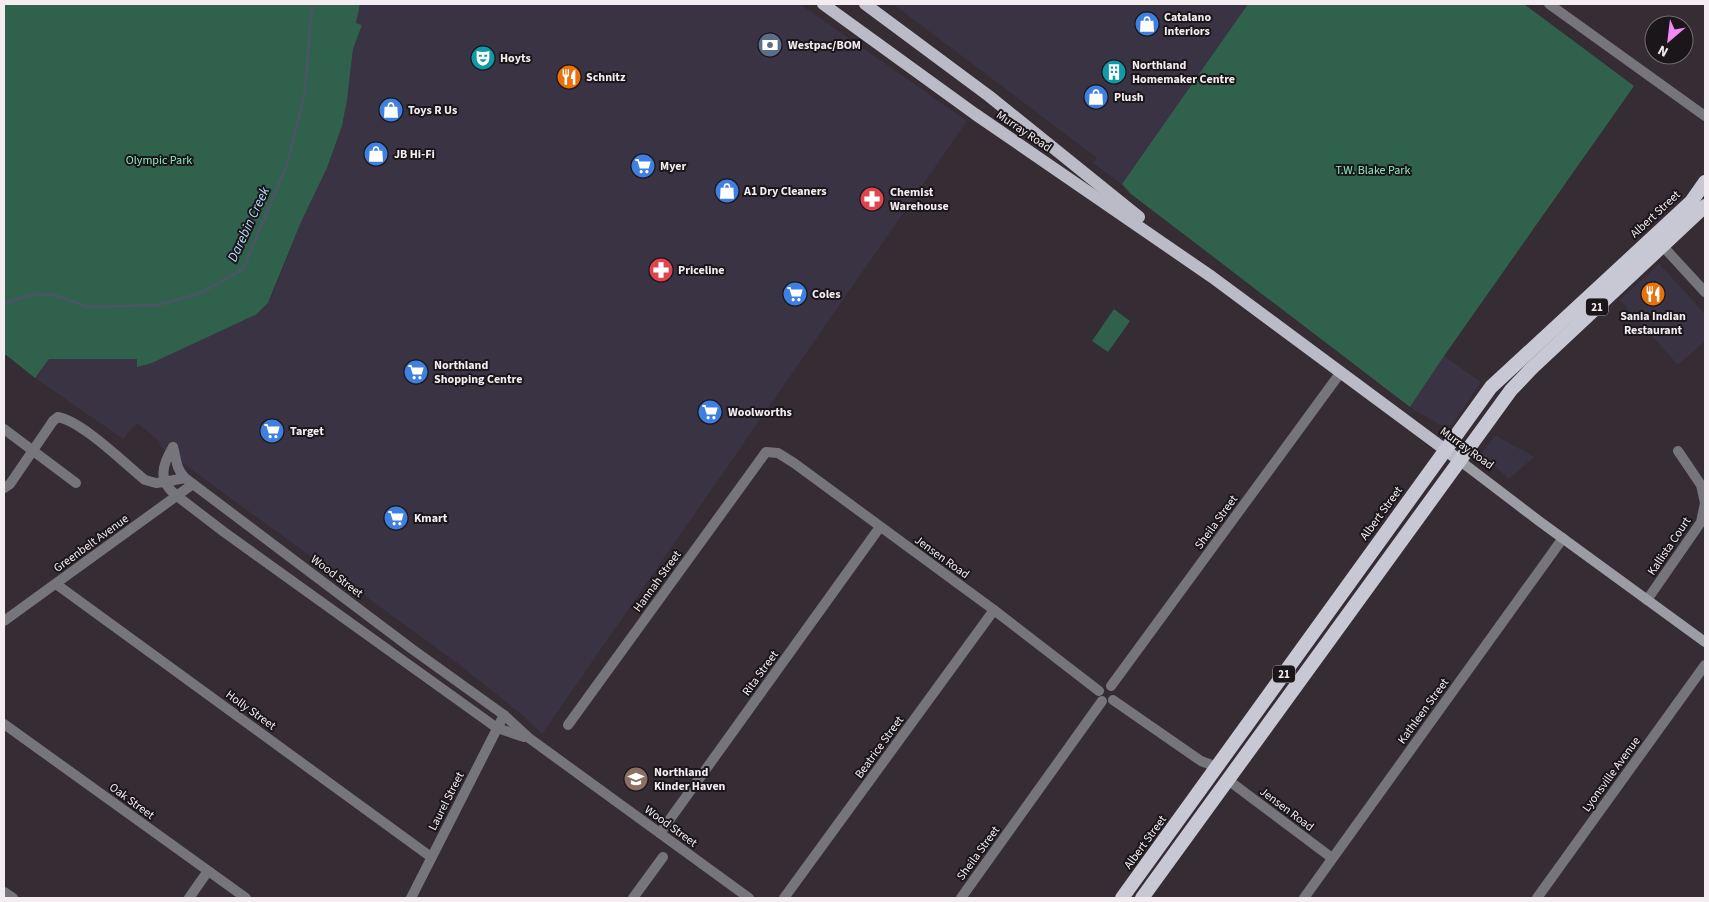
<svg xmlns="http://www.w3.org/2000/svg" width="1709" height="902" font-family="'Source Sans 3',sans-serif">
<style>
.commercial{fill:#3a3344}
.green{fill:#30614c}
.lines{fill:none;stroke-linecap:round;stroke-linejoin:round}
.stream{stroke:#495662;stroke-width:3}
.minor{stroke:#75757b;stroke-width:10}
.tertiary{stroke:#75757b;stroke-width:10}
.secondary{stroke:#9c9ca5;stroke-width:10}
.primary{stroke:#babbc6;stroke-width:12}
.trunk{stroke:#c8c8d5;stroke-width:14}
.labels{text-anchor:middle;stroke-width:4;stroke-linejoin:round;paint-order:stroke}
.shield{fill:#1a161a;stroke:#b2acb1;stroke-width:1}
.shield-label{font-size:11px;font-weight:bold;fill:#f3edf2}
.poi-label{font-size:12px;font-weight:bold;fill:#f3edf2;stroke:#1a161a;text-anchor:start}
.street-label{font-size:12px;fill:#f3edf2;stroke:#1a161a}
.park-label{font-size:12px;fill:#8ce7be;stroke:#1a161a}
.water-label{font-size:14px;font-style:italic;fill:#b1dffd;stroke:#1a161a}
</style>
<rect width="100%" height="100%" fill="#352c34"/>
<g class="commercial">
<polygon points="360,4 800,4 967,121 542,734 526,718 457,663 162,448 157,439 137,423 123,439 35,378 49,359 138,359 137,366 152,363 257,314 265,308 272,296 301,222 327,168 342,126 347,100 353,49 362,25 356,23"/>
<polygon points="893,4 1248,4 1122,184 1093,163 1097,158"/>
<polygon points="1659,264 1705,314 1705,341 1678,365 1620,300"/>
<polygon points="1444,356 1481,382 1452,425 1440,425 1410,407"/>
<polygon points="1495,435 1534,457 1509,479 1481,454"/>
</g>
<g class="green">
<polygon points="4,4 360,4 356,23 362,25 353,49 347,100 342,126 327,168 301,222 268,303 257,314 152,363 137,367 137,359 49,359 35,378 6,355 4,355"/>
<polygon points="1248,4 1524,4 1634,86 1444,356 1410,407 1131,194 1122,184"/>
<polygon points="1114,309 1130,321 1108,352 1092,341"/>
</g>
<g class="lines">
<polyline class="stream" points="4,303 34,294 55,295 88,307 158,305 201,293 243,269 287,164 305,92 312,4"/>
<g class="minor">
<polyline points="1658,241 1705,292"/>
<polyline points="4,429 76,483"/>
<path d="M4 488 10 484 53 421 58 417C83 422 124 463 145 480L156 483 164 482"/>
<polyline points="56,584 431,857"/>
<polyline points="1647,600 1701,522 1705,503 1701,485 1678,451"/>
<polyline points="4,621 193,484"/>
<polyline points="1111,686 1341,372"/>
<polyline points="1113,700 1201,761 1217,767"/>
<polyline points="4,724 246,898"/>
<polyline points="568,725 766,452 778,453 794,463 994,610 1099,691"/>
<polyline points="1228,780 1332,858"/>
<polyline points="660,833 880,527"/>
<polyline points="4,892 13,898"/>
<polyline points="189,898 208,871"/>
<polyline points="411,898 504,715"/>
<polyline points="633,898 663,857"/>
<polyline points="784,898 994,610"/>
<polyline points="961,898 1102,701"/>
<polyline points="1304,898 1563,538"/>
<polyline points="1537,898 1705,665"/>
</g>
<g class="tertiary">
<polyline points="1549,4 1705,116"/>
<path d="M173 447C177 460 175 467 185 478L412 649 504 715 529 738 749 898"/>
<path d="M173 447C161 467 158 481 177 496L224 532 497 728 524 737"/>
<polyline points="164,482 185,478"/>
</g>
<polyline class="secondary" points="1459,460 1539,521 1705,642"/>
<g class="primary">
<polyline points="823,4 975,114 1212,277 1459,460"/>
<polyline points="865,4 989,96 1139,217"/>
</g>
<g class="trunk">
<polyline points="1122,898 1491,387 1691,202 1705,182"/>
<polyline points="1142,898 1511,390 1532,368 1705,206"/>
</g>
</g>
<defs>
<symbol id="shop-disc" viewBox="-11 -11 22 22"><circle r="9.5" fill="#3f7fe0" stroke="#1a161a"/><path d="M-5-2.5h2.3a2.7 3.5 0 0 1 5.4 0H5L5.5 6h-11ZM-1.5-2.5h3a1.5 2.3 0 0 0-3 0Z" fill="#fff"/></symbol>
<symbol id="bank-disc" viewBox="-11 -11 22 22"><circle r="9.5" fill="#5c6f8a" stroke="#1a161a"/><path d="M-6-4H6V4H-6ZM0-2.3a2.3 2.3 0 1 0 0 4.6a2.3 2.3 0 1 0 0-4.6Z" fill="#fff"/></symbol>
<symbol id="theatre-disc" viewBox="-11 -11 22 22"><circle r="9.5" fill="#0f9aa8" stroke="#1a161a"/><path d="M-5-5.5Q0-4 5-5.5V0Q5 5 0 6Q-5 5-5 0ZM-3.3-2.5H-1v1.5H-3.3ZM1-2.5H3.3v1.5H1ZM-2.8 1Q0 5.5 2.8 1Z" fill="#fff"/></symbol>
<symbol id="building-disc" viewBox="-11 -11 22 22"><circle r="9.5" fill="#0f9aa8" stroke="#1a161a"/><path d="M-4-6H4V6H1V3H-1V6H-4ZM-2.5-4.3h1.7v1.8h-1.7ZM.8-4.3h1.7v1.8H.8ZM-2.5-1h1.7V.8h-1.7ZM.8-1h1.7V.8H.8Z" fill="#fff"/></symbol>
<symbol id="restaurant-disc" viewBox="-11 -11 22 22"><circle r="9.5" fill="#e8710a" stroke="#1a161a"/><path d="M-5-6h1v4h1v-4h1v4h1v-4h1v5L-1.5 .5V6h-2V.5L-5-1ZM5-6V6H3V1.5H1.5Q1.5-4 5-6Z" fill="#fff"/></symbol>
<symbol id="supermarket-disc" viewBox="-11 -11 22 22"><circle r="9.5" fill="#3f7fe0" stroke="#1a161a"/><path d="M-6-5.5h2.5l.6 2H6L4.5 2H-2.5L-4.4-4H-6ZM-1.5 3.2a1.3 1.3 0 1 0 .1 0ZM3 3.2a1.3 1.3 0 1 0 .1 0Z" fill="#fff"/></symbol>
<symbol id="pharmacy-disc" viewBox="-11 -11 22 22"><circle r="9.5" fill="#e0444e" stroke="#1a161a"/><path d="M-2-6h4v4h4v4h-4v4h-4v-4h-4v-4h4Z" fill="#fff"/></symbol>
<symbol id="school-disc" viewBox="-11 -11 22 22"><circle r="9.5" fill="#8d6e63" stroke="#1a161a"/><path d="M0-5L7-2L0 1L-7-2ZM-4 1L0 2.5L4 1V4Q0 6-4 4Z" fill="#fff"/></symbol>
</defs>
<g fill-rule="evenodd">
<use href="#shop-disc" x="1133" y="10" width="28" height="28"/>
<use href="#bank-disc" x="756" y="31" width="28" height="28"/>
<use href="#theatre-disc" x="469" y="44" width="28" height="28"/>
<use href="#building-disc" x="1100" y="58" width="28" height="28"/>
<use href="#restaurant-disc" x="555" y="63" width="28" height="28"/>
<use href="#shop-disc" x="1082" y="83" width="28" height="28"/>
<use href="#shop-disc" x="377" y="96" width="28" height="28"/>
<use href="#shop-disc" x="362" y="140" width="28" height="28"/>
<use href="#supermarket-disc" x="629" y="152" width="28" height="28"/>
<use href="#shop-disc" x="713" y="177" width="28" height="28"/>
<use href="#pharmacy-disc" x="858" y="185" width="28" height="28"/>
<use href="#pharmacy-disc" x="647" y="256" width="28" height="28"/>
<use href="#supermarket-disc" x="781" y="280" width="28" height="28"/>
<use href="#restaurant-disc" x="1639" y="280" width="28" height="28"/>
<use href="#supermarket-disc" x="402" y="358" width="28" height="28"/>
<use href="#supermarket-disc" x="696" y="398" width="28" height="28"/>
<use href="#supermarket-disc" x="258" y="417" width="28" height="28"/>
<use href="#supermarket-disc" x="382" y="504" width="28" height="28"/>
<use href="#school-disc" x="622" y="765" width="28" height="28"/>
</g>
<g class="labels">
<g class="shield">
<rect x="1586" y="298.5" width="22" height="17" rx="4"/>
<rect x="1273" y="665.5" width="22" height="17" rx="4"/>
</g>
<g class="shield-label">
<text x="1597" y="311">21</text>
<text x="1284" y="678">21</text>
</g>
<g class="poi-label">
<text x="1164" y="21">Catalano<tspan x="1164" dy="14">Interiors</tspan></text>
<text x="788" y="49">Westpac/BOM</text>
<text x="500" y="62">Hoyts</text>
<text x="1132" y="69">Northland<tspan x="1132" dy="14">Homemaker Centre</tspan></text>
<text x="586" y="81">Schnitz</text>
<text x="1114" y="101">Plush</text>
<text x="408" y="114">Toys R Us</text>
<text x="394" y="158">JB Hi-Fi</text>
<text x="660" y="170">Myer</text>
<text x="744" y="195">A1 Dry Cleaners</text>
<text x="890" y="196">Chemist<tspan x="890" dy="14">Warehouse</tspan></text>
<text x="678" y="274">Priceline</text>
<text x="812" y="298">Coles</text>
<text x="1653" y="320" text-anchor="middle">Sania Indian<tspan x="1653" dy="14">Restaurant</tspan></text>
<text x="434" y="369">Northland<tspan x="434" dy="14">Shopping Centre</tspan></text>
<text x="728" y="416">Woolworths</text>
<text x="290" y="435">Target</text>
<text x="414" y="522">Kmart</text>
<text x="654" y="776">Northland<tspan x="654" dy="14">Kinder Haven</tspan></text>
</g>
<g class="street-label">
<text transform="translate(1024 131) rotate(34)" y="4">Murray Road</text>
<text transform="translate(1655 214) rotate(-43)" y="4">Albert Street</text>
<text transform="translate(1467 448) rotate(36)" y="4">Murray Road</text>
<text transform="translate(1381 513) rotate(-54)" y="4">Albert Street</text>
<text transform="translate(1216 522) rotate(-54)" y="4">Sheila Street</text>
<text transform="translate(91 543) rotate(-36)" y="4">Greenbelt Avenue</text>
<text transform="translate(1669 546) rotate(-56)" y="4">Kallista Court</text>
<text transform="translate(942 557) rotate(36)" y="4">Jensen Road</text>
<text transform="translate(337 576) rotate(37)" y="4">Wood Street</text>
<text transform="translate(657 581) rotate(-54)" y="4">Hannah Street</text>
<text transform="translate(760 673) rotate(-54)" y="4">Rita Street</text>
<text transform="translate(251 710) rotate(36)" y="4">Holly Street</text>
<text transform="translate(1423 711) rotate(-54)" y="4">Kathleen Street</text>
<text transform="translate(879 747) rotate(-54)" y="4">Beatrice Street</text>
<text transform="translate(1611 774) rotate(-54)" y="4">Lyonsville Avenue</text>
<text transform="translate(132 801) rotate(36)" y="4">Oak Street</text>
<text transform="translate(446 801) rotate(-63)" y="4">Laurel Street</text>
<text transform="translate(1287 809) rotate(37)" y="4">Jensen Road</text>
<text transform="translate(671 826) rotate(36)" y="4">Wood Street</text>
<text transform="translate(1145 842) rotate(-54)" y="4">Albert Street</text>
<text transform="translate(978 853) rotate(-54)" y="4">Sheila Street</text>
</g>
<g class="park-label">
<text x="159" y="164">Olympic Park</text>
<text x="1373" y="174">T.W. Blake Park</text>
</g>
<g class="water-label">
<text transform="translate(248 224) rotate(-65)" y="5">Darebin Creek</text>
</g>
</g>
<rect width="1709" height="902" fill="none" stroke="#f3edf2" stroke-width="10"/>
<g transform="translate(1669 40) rotate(208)"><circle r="24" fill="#1a161a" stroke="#716c70"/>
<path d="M0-4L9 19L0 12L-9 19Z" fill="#f18af4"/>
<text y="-8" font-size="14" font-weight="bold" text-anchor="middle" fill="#f3edf2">N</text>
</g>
</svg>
